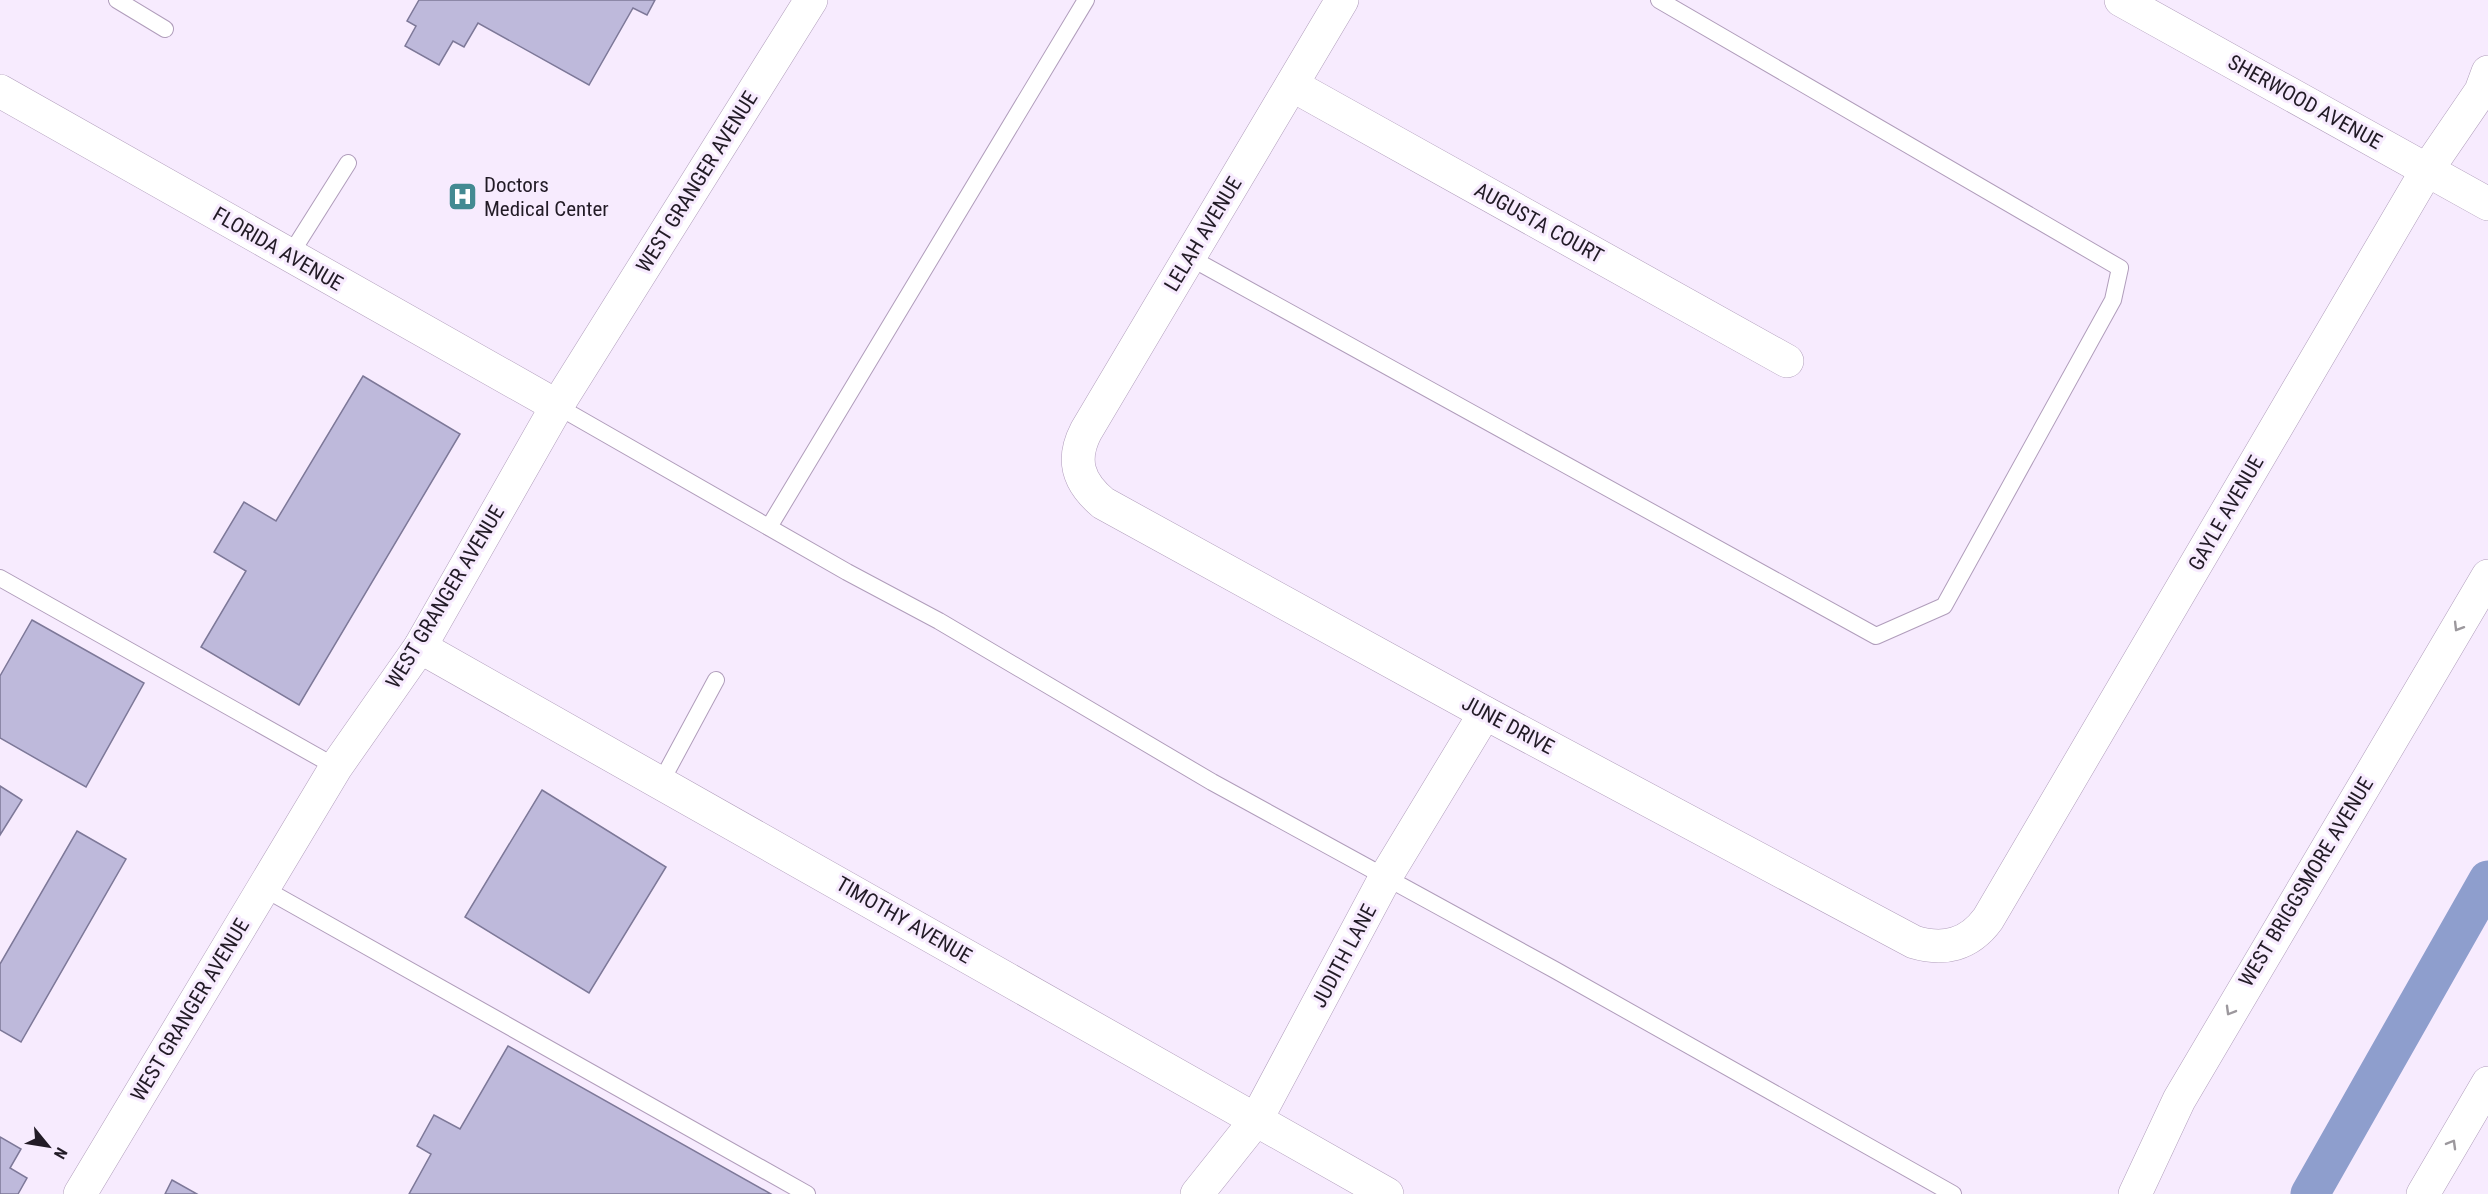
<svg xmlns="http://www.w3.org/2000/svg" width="2488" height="1194" font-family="'Roboto Condensed',sans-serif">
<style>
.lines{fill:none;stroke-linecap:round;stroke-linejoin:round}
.canal{stroke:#8e9ecd;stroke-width:39}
.building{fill:#beb9db;stroke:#7d7898;stroke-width:1.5}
.service-casing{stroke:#b09dbb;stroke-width:18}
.minor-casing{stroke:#b09dbb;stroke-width:34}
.tertiary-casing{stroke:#b09dbb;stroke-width:34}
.primary-casing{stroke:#b09dbb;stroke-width:34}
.service{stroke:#fff;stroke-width:16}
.minor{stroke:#fff;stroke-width:33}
.tertiary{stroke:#fff;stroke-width:33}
.primary{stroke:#fff;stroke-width:33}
.oneway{stroke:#9c989d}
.labels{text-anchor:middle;stroke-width:6;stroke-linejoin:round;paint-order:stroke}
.street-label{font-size:21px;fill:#221b26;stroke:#f7ebfe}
.poi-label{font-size:21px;fill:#221b26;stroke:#f7ebfe;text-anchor:start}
</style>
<rect width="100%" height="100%" fill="#f7ebfe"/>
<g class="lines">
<polyline class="canal" points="2310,1194 2488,880"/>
</g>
<g class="building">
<polygon points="419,0 655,0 647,15 633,8 589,85 478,23 464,47 453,41 439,65 405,46 416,26 407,21"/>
<polygon points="363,376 460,434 299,705 201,647 246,571 214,552 244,502 276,521"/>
<polygon points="32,620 144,683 86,787 0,738 0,676"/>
<polygon points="0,786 22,800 0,835"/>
<polygon points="542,790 666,867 589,993 465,917"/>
<polygon points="77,831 126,859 21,1042 0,1030 0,964"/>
<polygon points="508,1046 771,1194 409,1194 431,1154 417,1146 434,1115 460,1129"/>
<polygon points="0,1137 21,1149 10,1168 27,1178 18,1194 0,1194"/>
<polygon points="172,1180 197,1194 165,1194"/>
</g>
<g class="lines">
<defs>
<g id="service">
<polyline points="117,0 165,29"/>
<polyline points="290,255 348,163"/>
<polyline points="1189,257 1876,636 1944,606 2113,300 2120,268 1659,0"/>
<polyline points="557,406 847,572 939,621 1212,782 1555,970 1953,1194"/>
<polyline points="769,527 1086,0"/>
<polyline points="0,578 336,767"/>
<polyline points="661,782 716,680"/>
<polyline points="263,888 807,1194"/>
</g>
<g id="minor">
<path d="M1342 0 1086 431C1071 460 1078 482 1103 503L1485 713 1914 942C1944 951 1969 945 1988 919L2427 170 2481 91 2488 72"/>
<polyline points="2121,0 2488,204"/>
<polyline points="1292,85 1787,361"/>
<polyline points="0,91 557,406"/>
<polyline points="420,647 1387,1194"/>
<polyline points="1197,1194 1256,1120 1385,878 1485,713"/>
</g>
<polyline id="tertiary" points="80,1194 336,767 420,647 557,406 811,0"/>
<g id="primary">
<polyline points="2135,1194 2179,1100 2488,576"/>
<polyline points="2423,1194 2488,1083"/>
</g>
</defs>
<use href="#service" class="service-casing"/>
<use href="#minor" class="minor-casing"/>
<use href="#tertiary" class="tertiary-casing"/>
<use href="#primary" class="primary-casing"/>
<use href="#service" class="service"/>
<use href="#minor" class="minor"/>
<use href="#tertiary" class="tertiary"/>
<use href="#primary" class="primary"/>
</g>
<defs><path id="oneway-chevron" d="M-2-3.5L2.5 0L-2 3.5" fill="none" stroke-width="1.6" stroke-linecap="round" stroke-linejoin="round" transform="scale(1.5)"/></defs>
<g class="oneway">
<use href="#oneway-chevron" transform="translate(2458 627) rotate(121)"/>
<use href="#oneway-chevron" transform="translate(2230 1011) rotate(120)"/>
<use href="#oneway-chevron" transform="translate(2452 1144) rotate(-60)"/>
</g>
<defs>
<symbol id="hospital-square" viewBox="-11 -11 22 22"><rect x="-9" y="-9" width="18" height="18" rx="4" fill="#438a92" stroke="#f7ebfe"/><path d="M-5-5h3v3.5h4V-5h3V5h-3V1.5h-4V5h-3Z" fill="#fff"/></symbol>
</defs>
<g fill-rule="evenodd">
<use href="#hospital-square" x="446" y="180" width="33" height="33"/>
</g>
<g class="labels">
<g class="street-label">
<text transform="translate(2305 102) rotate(29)" y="7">SHERWOOD AVENUE</text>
<text transform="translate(697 182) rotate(-58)" y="7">WEST GRANGER AVENUE</text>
<text transform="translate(1539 223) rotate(29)" y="7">AUGUSTA COURT</text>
<text transform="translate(1203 234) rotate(-59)" y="7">LELAH AVENUE</text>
<text transform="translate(278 249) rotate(30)" y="7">FLORIDA AVENUE</text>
<text transform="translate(2226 513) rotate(-60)" y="7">GAYLE AVENUE</text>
<text transform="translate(445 597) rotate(-59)" y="7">WEST GRANGER AVENUE</text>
<text transform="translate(1508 725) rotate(28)" y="7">JUNE DRIVE</text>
<text transform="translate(2306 882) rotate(-59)" y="7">WEST BRIGGSMORE AVENUE</text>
<text transform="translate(904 920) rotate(30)" y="7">TIMOTHY AVENUE</text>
<text transform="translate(1344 956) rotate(-62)" y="7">JUDITH LANE</text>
<text transform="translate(190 1010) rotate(-59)" y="7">WEST GRANGER AVENUE</text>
</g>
<g class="poi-label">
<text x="484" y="192">Doctors<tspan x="484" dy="24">Medical Center</tspan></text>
</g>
</g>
<g transform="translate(48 1146) rotate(120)" stroke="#f7ebfe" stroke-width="4.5" paint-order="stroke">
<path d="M0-4.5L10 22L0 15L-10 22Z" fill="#221b26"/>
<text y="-9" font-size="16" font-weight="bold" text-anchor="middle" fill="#221b26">N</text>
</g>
</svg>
